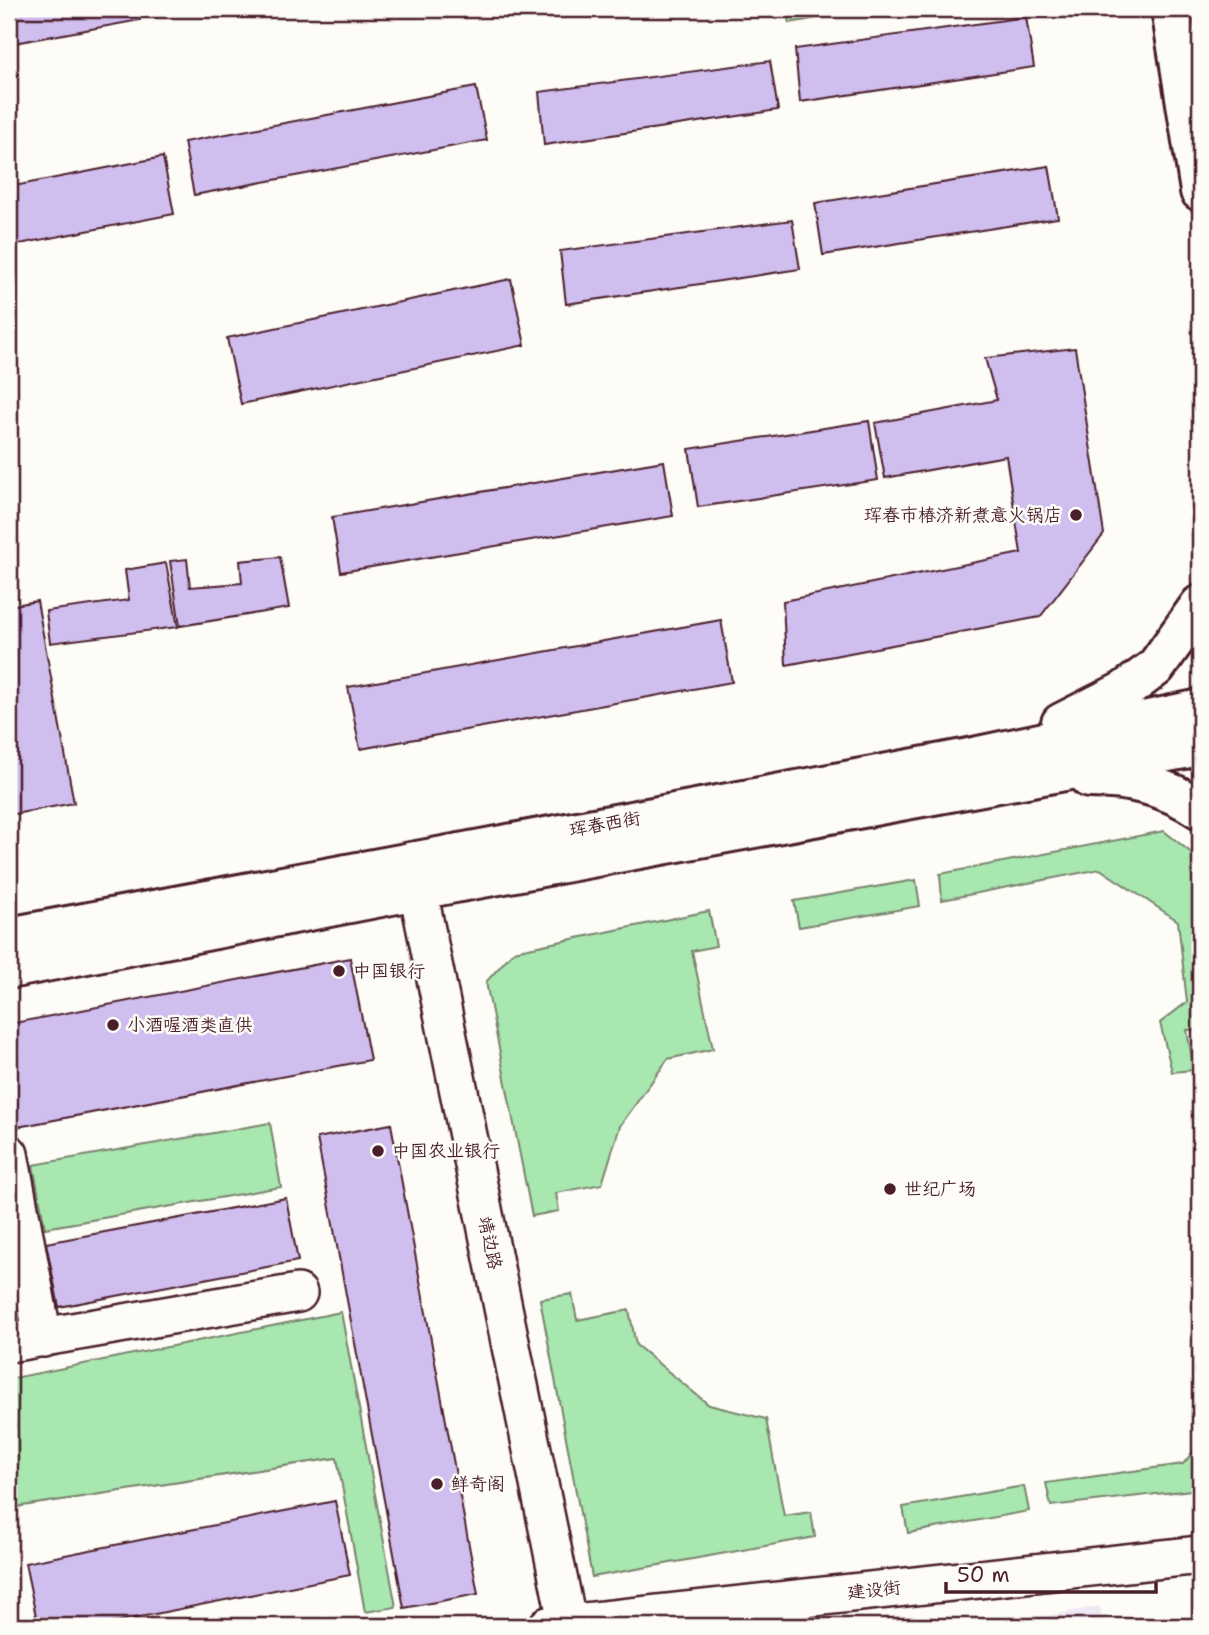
<svg xmlns="http://www.w3.org/2000/svg" width="1209" height="1635" font-family="'Shantell Sans','LXGW WenKai TC',sans-serif">
<style>
.built{fill:#f0e9f5}
.green{fill:#a8e7af;stroke:#79836d;stroke-width:2}
.building{fill:#d0beef;stroke:#4a1f2b;stroke-width:2}
.lines{fill:none;stroke-linecap:round;stroke-linejoin:round}
.minor-casing{stroke:#4a1f2b;stroke-width:42}
.major-casing{stroke:#4a1f2b;stroke-width:44}
.minor{stroke:#fdfcf7;stroke-width:37}
.major{stroke:#fdfcf7;stroke-width:38}
.poi-dot{fill:#4a1f2b;stroke:#fdfcf7;stroke-width:2.5}
.labels{text-anchor:middle;stroke-width:5;stroke-linejoin:round;paint-order:stroke}
.poi-label{font-size:18px;fill:#4a1f2b;stroke:#fdfcf7;text-anchor:start}
.street-label{font-size:18px;fill:#4a1f2b;stroke:#fdfcf7}
</style>
<rect width="100%" height="100%" fill="#fdfcf7"/>
<filter id="ink" filterUnits="userSpaceOnUse"><feTurbulence type="fractalNoise" baseFrequency=".0143" numOctaves="2"/><feDisplacementMap in="SourceGraphic" scale="14" xChannelSelector="R" yChannelSelector="G"/><feConvolveMatrix kernelMatrix="1 2 1 2 8 2 1 2 1" color-interpolation-filters="sRGB"/></filter>
<g filter="url(#ink)">
<polygon class="built" points="1100,1606 1103,1626 991,1626"/>
<g class="green">
<polygon points="786,9 869,9 789,23"/>
<polygon points="1164,831 1199,859 1200,872 1200,1029 1187,1030 1194,1070 1172,1072 1160,1023 1187,1002 1178,921 1100,869 942,900 940,874"/>
<polygon points="916,880 920,906 799,927 794,901"/>
<polygon points="709,911 716,946 692,951 713,1049 668,1059 620,1126 602,1184 556,1193 559,1211 532,1216 486,982 514,951"/>
<polygon points="270,1123 281,1187 45,1228 33,1165"/>
<polygon points="572,1294 577,1320 629,1310 636,1345 709,1405 766,1419 784,1516 811,1512 815,1537 592,1577 540,1299"/>
<polygon points="341,1312 396,1607 365,1612 337,1458 9,1508 9,1379"/>
<polygon points="1200,1444 1200,1489 1051,1506 1046,1483 1183,1464"/>
<polygon points="1024,1486 1029,1511 908,1533 903,1507"/>
</g>
<g class="building">
<polygon points="9,9 138,9 140,20 9,44"/>
<polygon points="1026,17 1034,67 800,102 795,49"/>
<polygon points="770,61 778,110 544,145 539,92"/>
<polygon points="476,87 487,140 194,195 184,142"/>
<polygon points="163,157 174,214 9,246 9,187"/>
<polygon points="1049,166 1058,218 823,255 815,203"/>
<polygon points="792,220 800,269 566,304 560,251"/>
<polygon points="511,279 525,345 241,404 227,338"/>
<polygon points="1075,348 1104,534 1040,617 786,665 783,601 1021,553 1006,456 885,478 875,423 997,400 985,358"/>
<polygon points="869,421 878,480 698,507 689,449"/>
<polygon points="664,461 673,516 341,572 332,517"/>
<polygon points="280,557 289,608 180,626 170,561 187,559 190,587 242,583 240,561"/>
<polygon points="166,563 178,627 50,643 46,611 129,600 125,570"/>
<polygon points="37,601 74,803 9,815 9,606"/>
<polygon points="721,620 732,682 360,749 348,687"/>
<polygon points="350,958 370,1060 12,1128 9,1109 9,1024"/>
<polygon points="391,1124 478,1594 404,1608 317,1138"/>
<polygon points="286,1198 298,1261 59,1307 46,1243"/>
<polygon points="19,1263 29,1318 9,1322 9,1264"/>
<polygon points="335,1501 350,1575 95,1626 38,1626 25,1563"/>
</g>
<g class="lines">
<defs>
<g id="minor">
<polyline points="412,861 568,1626"/>
<polyline points="9,1154 43,1338"/>
<polyline points="9,1343 298,1293"/>
<polyline points="548,1626 1200,1555"/>
</g>
<g id="major">
<polyline points="1171,9 1200,191"/>
<polyline points="1061,723 1124,691 1156,667 1200,605"/>
<path d="M1089 778C1130 778 1166 786 1200 809"/>
<polyline points="9,937 964,759 1200,709"/>
<polyline points="9,969 417,890 1200,746"/>
</g>
</defs>
<use href="#minor" class="minor-casing"/>
<use href="#major" class="major-casing"/>
<use href="#minor" class="minor"/>
<use href="#major" class="major"/>
</g>
</g>
<g class="poi-dot">
<circle cx="1076" cy="515" r="7"/>
<circle cx="339" cy="971" r="7"/>
<circle cx="113" cy="1025" r="7"/>
<circle cx="378" cy="1151" r="7"/>
<circle cx="890" cy="1189" r="7"/>
<circle cx="437" cy="1484" r="7"/>
</g>
<g class="labels">
<g class="poi-label">
<text x="1062" y="521" text-anchor="end">珲春市椿济新煮意火锅店</text>
<text x="353" y="977">中国银行</text>
<text x="127" y="1031">小酒喔酒类直供</text>
<text x="392" y="1157">中国农业银行</text>
<text x="904" y="1195">世纪广场</text>
<text x="451" y="1490">鲜奇阁</text>
</g>
<g class="street-label">
<text transform="translate(605 824) rotate(-10)" y="6">珲春西街</text>
<text transform="translate(490 1243) rotate(78)" y="6">靖边路</text>
<text transform="translate(874 1590) rotate(-6)" y="6">建设街</text>
</g>
</g>
<rect width="1209" height="1635" fill="none" stroke="#fdfcf7" stroke-width="35"/>
<rect x="18" y="18" width="1174" height="1600" fill="none" stroke="#4a1f2b" stroke-width="2.5" filter="url(#ink)"/>
<path d="M946 1582v10h210v-10" fill="none" stroke="#4a1f2b" stroke-width="3.5"/>
<text x="957" y="1582" font-size="21" fill="#4a1f2b" stroke="#fdfcf7" stroke-width="5" paint-order="stroke">50 m</text>
</svg>
